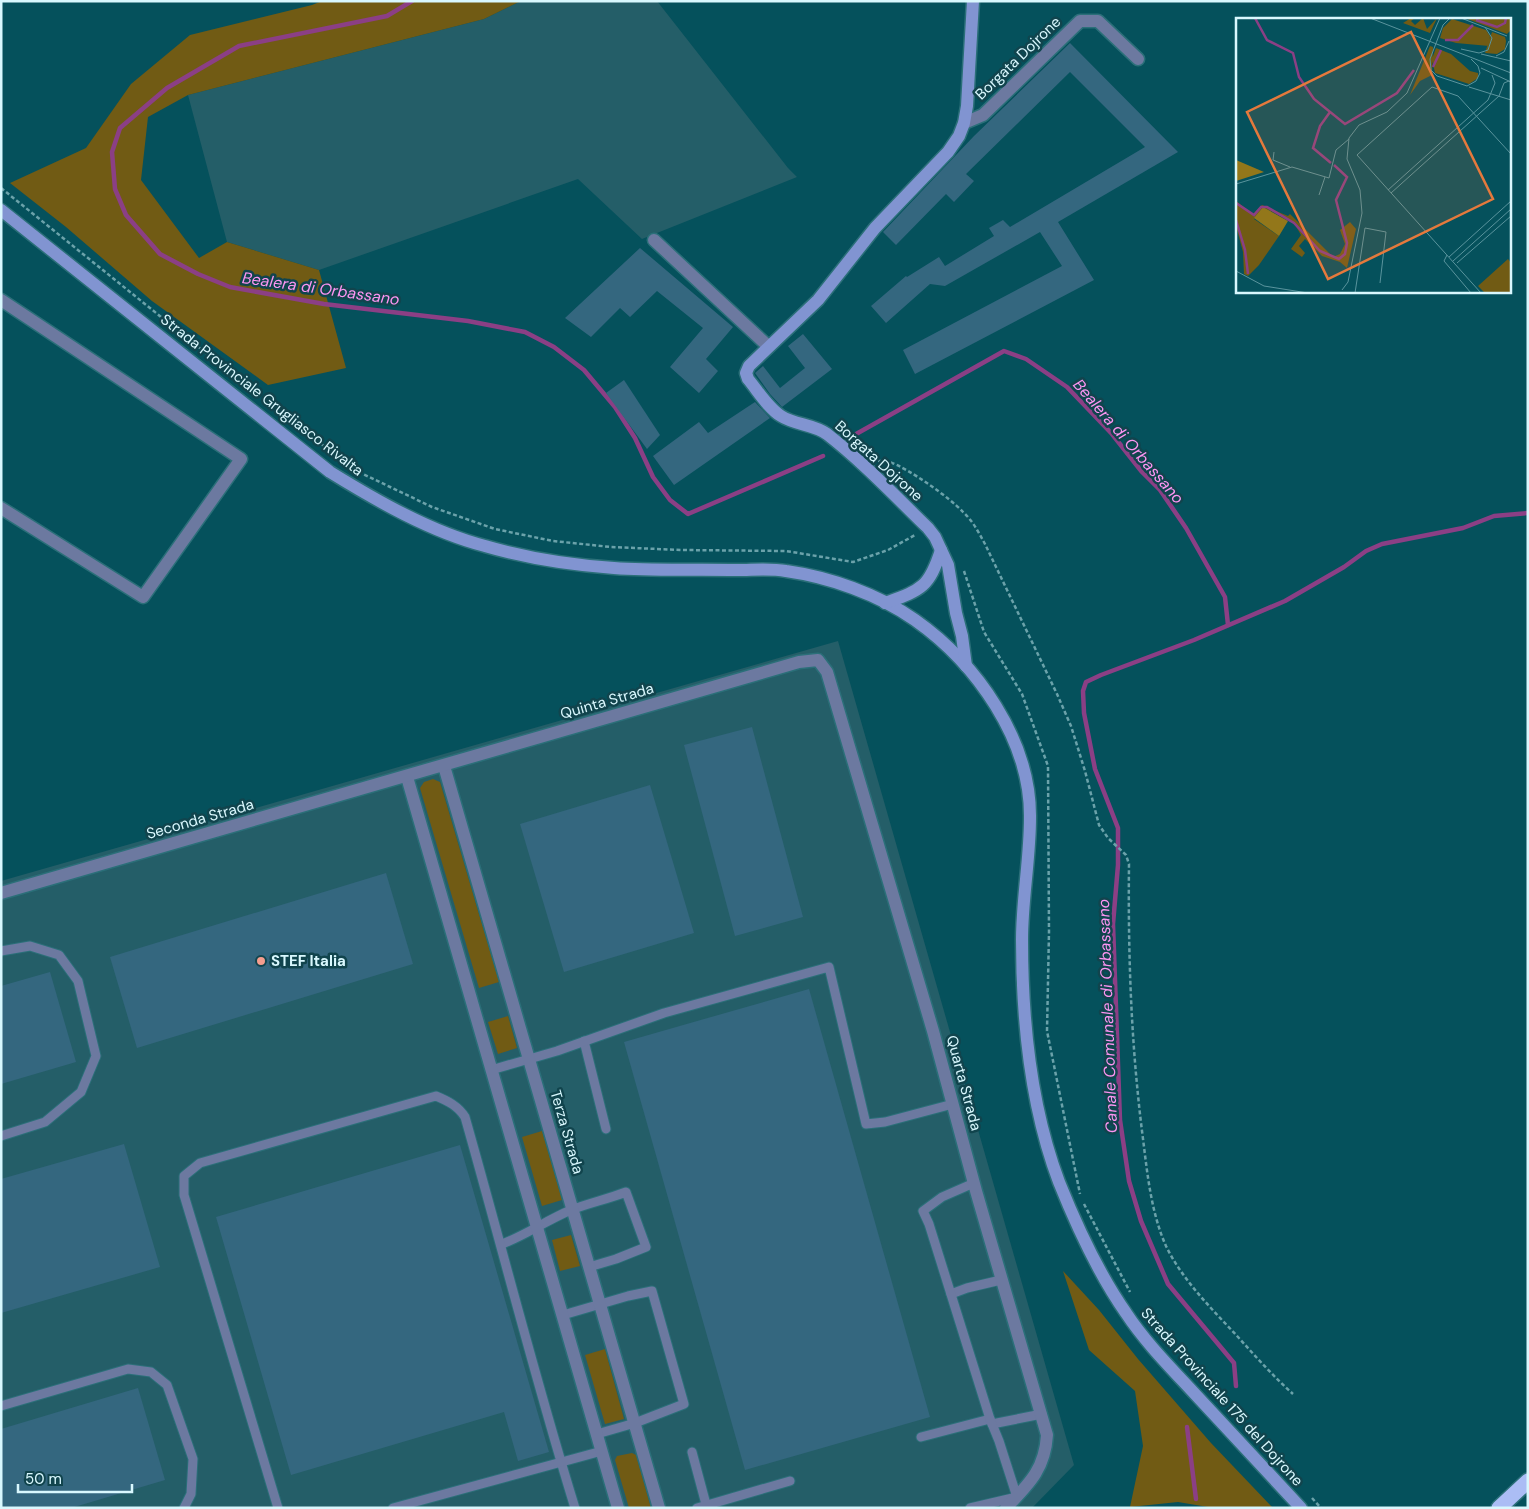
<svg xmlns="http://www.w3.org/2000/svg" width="1529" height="1509" font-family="'DM Sans',sans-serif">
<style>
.built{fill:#245e68}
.green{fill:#715b14}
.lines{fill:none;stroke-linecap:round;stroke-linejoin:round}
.stream{stroke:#8b3f85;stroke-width:4.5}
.building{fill:#34677f}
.lane-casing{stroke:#2b6f79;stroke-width:11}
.street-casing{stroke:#2b6f79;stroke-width:15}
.secondary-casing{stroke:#2b6f79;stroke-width:15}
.highway-casing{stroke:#2b6f79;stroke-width:18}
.path{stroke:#6ba2aa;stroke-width:2.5;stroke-dasharray:4 2.5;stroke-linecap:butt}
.lane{stroke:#6c79a0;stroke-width:9}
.street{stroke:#6c79a0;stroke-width:12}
.secondary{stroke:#8194d1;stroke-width:12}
.highway{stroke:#abbdf5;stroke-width:15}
.poi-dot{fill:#f59d8e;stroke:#11444d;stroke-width:2}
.labels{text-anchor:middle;stroke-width:5;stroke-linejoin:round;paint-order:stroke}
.street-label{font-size:15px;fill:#d9f8fe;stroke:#11444d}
.poi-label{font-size:15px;font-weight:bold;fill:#d9f8fe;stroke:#11444d;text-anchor:start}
.water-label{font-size:16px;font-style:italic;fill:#fc95f2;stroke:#11444d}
.inset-river{fill:none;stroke:#8b3f85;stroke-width:2.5}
.inset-road{fill:none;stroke:#5a949d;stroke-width:1}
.view{fill:#e5793c;fill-opacity:0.15;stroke:#e5793c;stroke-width:2.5}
.inset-edge{fill:none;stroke:#d9f8fe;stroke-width:2.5}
</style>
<rect width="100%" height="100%" fill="#05515c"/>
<g class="built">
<polygon points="521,1 657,1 788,168 797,177 642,239 578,179 319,270 227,242 188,95 484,19"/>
<polygon points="838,641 1074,1465 1032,1508 1,1508 1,881"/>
</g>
<g class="green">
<polygon points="322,1 521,1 484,19 188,95 148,117 141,180 199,258 227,242 319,270 346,368 268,385 152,301 66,227 10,183 86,148 131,84 190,35 312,5"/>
<polygon points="433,779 440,782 499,982 479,988 420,788 424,782"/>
<polygon points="508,1016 517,1048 498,1054 488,1022"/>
<polygon points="542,1131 562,1200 542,1206 522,1137"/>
<polygon points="571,1235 580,1266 560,1271 552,1240"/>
<polygon points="1063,1271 1099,1310 1138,1359 1211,1443 1273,1508 1214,1508 1178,1502 1130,1507 1143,1446 1135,1391 1089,1350"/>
<polygon points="605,1349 624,1419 605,1424 585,1355"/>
<polygon points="632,1453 636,1455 651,1508 629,1508 615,1460 617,1456"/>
</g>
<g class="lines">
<g class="stream">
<polyline points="412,1 387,16 239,46 167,88 120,128 112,152 115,189 126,215 160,254 198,274 230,287 324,304 468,321 525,332 554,347 584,370 615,407 635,438 653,477 670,500 688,514 823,456"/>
<polyline points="849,438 1004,351 1026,359 1067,387 1112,434 1142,472 1160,490 1186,528 1225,597 1228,625"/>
<polyline points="1236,1386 1234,1363 1168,1284 1141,1221 1129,1181 1120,1120 1113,924 1118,865 1118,828 1095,769 1084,713 1083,691 1086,682 1101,675 1194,640 1285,601 1344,567 1366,551 1382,544 1463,528 1494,516 1528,513"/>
<polyline points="1187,1427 1196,1499"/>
</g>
</g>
<g class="building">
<polygon points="1070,43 1178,152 1058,222 1094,280 915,374 903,350 1062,266 1040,232 945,286 930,284 886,323 871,306 906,276 907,277 939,257 945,266 994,236 989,228 1003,220 1010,227 1145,147 1070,72 966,174 974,181 954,202 946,194 896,245 883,232 974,136"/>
<polygon points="640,248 733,327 706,359 718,371 699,393 670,367 703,328 657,291 630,317 620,308 591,337 565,318"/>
<polygon points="803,334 832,369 782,407 770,394 755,373 763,366 780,388 805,368 788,346"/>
<polygon points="624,380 660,435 647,449 606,393"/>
<polygon points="755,402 770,418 674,485 653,456 699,422 708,433"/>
<polygon points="752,727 803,917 735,936 684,745"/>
<polygon points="650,785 694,933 564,972 520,824"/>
<polygon points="386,873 413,964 137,1048 110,957"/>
<polygon points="50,972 76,1062 1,1084 1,986"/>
<polygon points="809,989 930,1417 745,1470 624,1042"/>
<polygon points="124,1144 160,1267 1,1313 1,1179"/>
<polygon points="460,1145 549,1452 518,1461 504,1412 291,1475 216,1217"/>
<polygon points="138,1388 165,1480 71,1508 1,1508 1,1429"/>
</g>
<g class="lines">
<defs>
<g id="lane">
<polyline points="1,951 30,946 59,955 78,981 96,1056 81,1092 45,1122 1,1136"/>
<polyline points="584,1041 606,1129"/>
<polyline points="491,1070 557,1051 664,1013 829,967 866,1124 885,1122 953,1104"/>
<path d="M502 1244C526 1235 547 1220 571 1210 589 1203 608 1199 626 1192L646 1247 616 1259 589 1267"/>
<polyline points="951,1294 967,1288 1001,1280"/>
<polyline points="563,1315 628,1296 652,1291 684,1404 635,1423 597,1434"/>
<polyline points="1,1406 128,1369 151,1372 167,1385 193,1459 191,1494 184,1508"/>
<polyline points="992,1424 1042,1414"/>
<polyline points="921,1437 990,1419"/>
<polyline points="692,1452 707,1508"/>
<path d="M278 1508 184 1195V1176L200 1163 436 1096C448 1101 458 1106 465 1117 502 1247 535 1379 575 1508"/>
<polyline points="393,1508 602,1451"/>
<polyline points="697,1508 790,1481"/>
<polyline points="970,1508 1017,1497 999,1441 990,1419 929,1224 923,1211 942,1197 974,1183"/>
</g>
<g id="street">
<polyline points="964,123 983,115 1080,21 1098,21 1138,59"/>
<polyline points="654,240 768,346"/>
<polyline points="1,300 241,459 143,597 1,508"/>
<polyline points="444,766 659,1508"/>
<polyline points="407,777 618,1508"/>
<path d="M1 893 799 662 818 660 827 672 933 1031 976 1191 1047 1435C1045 1469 1029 1484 1006 1508"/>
</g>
<g id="secondary">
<path d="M1 210 330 472C377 501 431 532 485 546 526 558 571 565 614 568 654 571 696 569 737 570 753 570 770 568 786 571 829 577 878 594 915 620 976 663 1031 740 1030 818 1030 859 1022 899 1022 940 1022 1019 1031 1108 1059 1182 1077 1227 1098 1273 1126 1313 1145 1342 1171 1368 1195 1394 1230 1432 1266 1470 1301 1508"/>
<path d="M885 603C921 590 929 588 941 550"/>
<path d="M966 666 962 636 956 613 948 565 935 537 928 528C895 496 863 462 827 434 813 424 795 425 781 416 768 408 758 391 748 379L746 373 749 366 818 300 875 228 948 152 959 136 964 123 967 106 973 1"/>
</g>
<polyline id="highway" points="1499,1508 1528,1481"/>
</defs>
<use href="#lane" class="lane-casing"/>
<use href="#street" class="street-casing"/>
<use href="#secondary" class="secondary-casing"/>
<use href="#highway" class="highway-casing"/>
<g class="path">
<polyline points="1,188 212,358"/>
<polyline points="306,433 363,474 432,507 495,529 553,541 611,547 681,550 786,551 853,562 888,550 915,535"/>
<path d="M878 461C882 461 886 461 890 462 909 469 949 497 963 512 973 521 979 533 985 544L1057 694 1071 726 1085 771 1099 825 1108 838 1126 855 1129 864C1128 954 1131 1042 1142 1131 1147 1169 1150 1210 1166 1246 1183 1281 1212 1309 1238 1337 1256 1357 1274 1377 1293 1394"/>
<polyline points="964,571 984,632 1022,694 1048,766 1049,932 1047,1031 1080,1194"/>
<polyline points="1084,1204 1130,1292"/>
<polyline points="1150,1321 1172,1347"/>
<polyline points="1312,1498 1321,1508"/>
</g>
<use href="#lane" class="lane"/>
<use href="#street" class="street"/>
<use href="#secondary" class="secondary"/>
<use href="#highway" class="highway"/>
</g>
<circle class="poi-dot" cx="261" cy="961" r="5"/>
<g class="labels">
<g class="street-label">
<text transform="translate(1018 58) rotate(-44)" y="5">Borgata Dojrone</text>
<text transform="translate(262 395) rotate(38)" y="5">Strada Provinciale Grugliasco Rivalta</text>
<text transform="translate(879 461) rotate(42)" y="5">Borgata Dojrone</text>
<text transform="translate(607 701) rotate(-16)" y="5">Quinta Strada</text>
<text transform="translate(200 819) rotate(-16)" y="5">Seconda Strada</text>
<text transform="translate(964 1083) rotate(75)" y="5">Quarta Strada</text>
<text transform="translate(567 1132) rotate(74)" y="5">Terza Strada</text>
<text transform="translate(1222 1397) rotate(48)" y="5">Strada Provinciale 175 del Dojrone</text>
</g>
<g class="poi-label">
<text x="271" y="966">STEF Italia</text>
</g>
<g class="water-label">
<text transform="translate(321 288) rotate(8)" y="6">Bealera di Orbassano</text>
<text transform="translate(1129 441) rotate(49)" y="6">Bealera di Orbassano</text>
<text transform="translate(1107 1016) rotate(-92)" y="6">Canale Comunale di Orbassano</text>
</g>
</g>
<g transform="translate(1236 18)">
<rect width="275" height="275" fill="#05515c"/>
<path d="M175 0H179L175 3 179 7 187 0 191 11 201 0 194 15 167 5ZM229 0H275V12L271 16ZM216 1 250 12 254 18 253 28 220 25 204 20 207 10ZM256 14 269 19 270 23 269 31 261 36 249 35ZM194 28 197 29 196 57 184 63 174 77ZM200 30 215 36 234 53 242 55V60L233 66 199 55 196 41ZM0 183 17 196 26 187 52 198 54 196 97 239 104 236 109 226 104 212 114 204 120 211 111 250 104 244 86 238 69 221 63 228 69 235 66 239 55 231 65 217 58 205 27 189 18 201 43 218 23 247 12 258 8 256 7 234 0 208ZM272 241 275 245V275H249L242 268Z" fill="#715b14"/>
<path d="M0 142 28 154 0 163ZM27 189 52 203 43 218 18 200Z" fill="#93771a"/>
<path class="inset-river" d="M19 0 31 22 57 35 63 59 78 81 109 106 161 75 178 52M240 2 261 9 269 5 270 0M209 22H222L237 7M197 49 205 32M94 94 84 108 77 130 95 145M0 185 18 197 25 189H31L58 205 84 233 103 241 109 236 111 225 100 182 111 159 98 147M0 202 9 232 12 256"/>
<path class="inset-road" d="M134 0 275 55M214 0 207 7 194 41 195 52 201 58 231 68 240 63 244 55 242 48 235 41M225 0 271 18M225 31 243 35 252 32 256 20 249 9M245 36 275 43M260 38 268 34 273 23M245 50 275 64M233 69 275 82M38 134 37 142 54 149M0 166 56 149 93 160 100 132 113 121M152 172 252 82 259 65 256 57M155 175 263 78 268 65 273 63M83 177 89 159M211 237 208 243 235 275M213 239 275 183M217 243 275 191M221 245 275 198M0 253 28 268 72 275M106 272 112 264 126 195 124 172 111 141 113 120 123 107 151 94 171 75 204 0M119 275 129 210 150 214 144 265M245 275 121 137 196 69 222 78 275 136"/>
<path class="view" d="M175 14 257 181 92 261 11 94Z"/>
<rect width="275" height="275" class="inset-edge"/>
</g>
<rect width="1529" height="1509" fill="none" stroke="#d9f8fe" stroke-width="5"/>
<path d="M18 1484v8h114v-8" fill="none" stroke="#d9f8fe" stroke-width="2.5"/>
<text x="25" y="1484" font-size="15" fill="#d9f8fe" stroke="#11444d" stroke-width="4" paint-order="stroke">50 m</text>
</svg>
